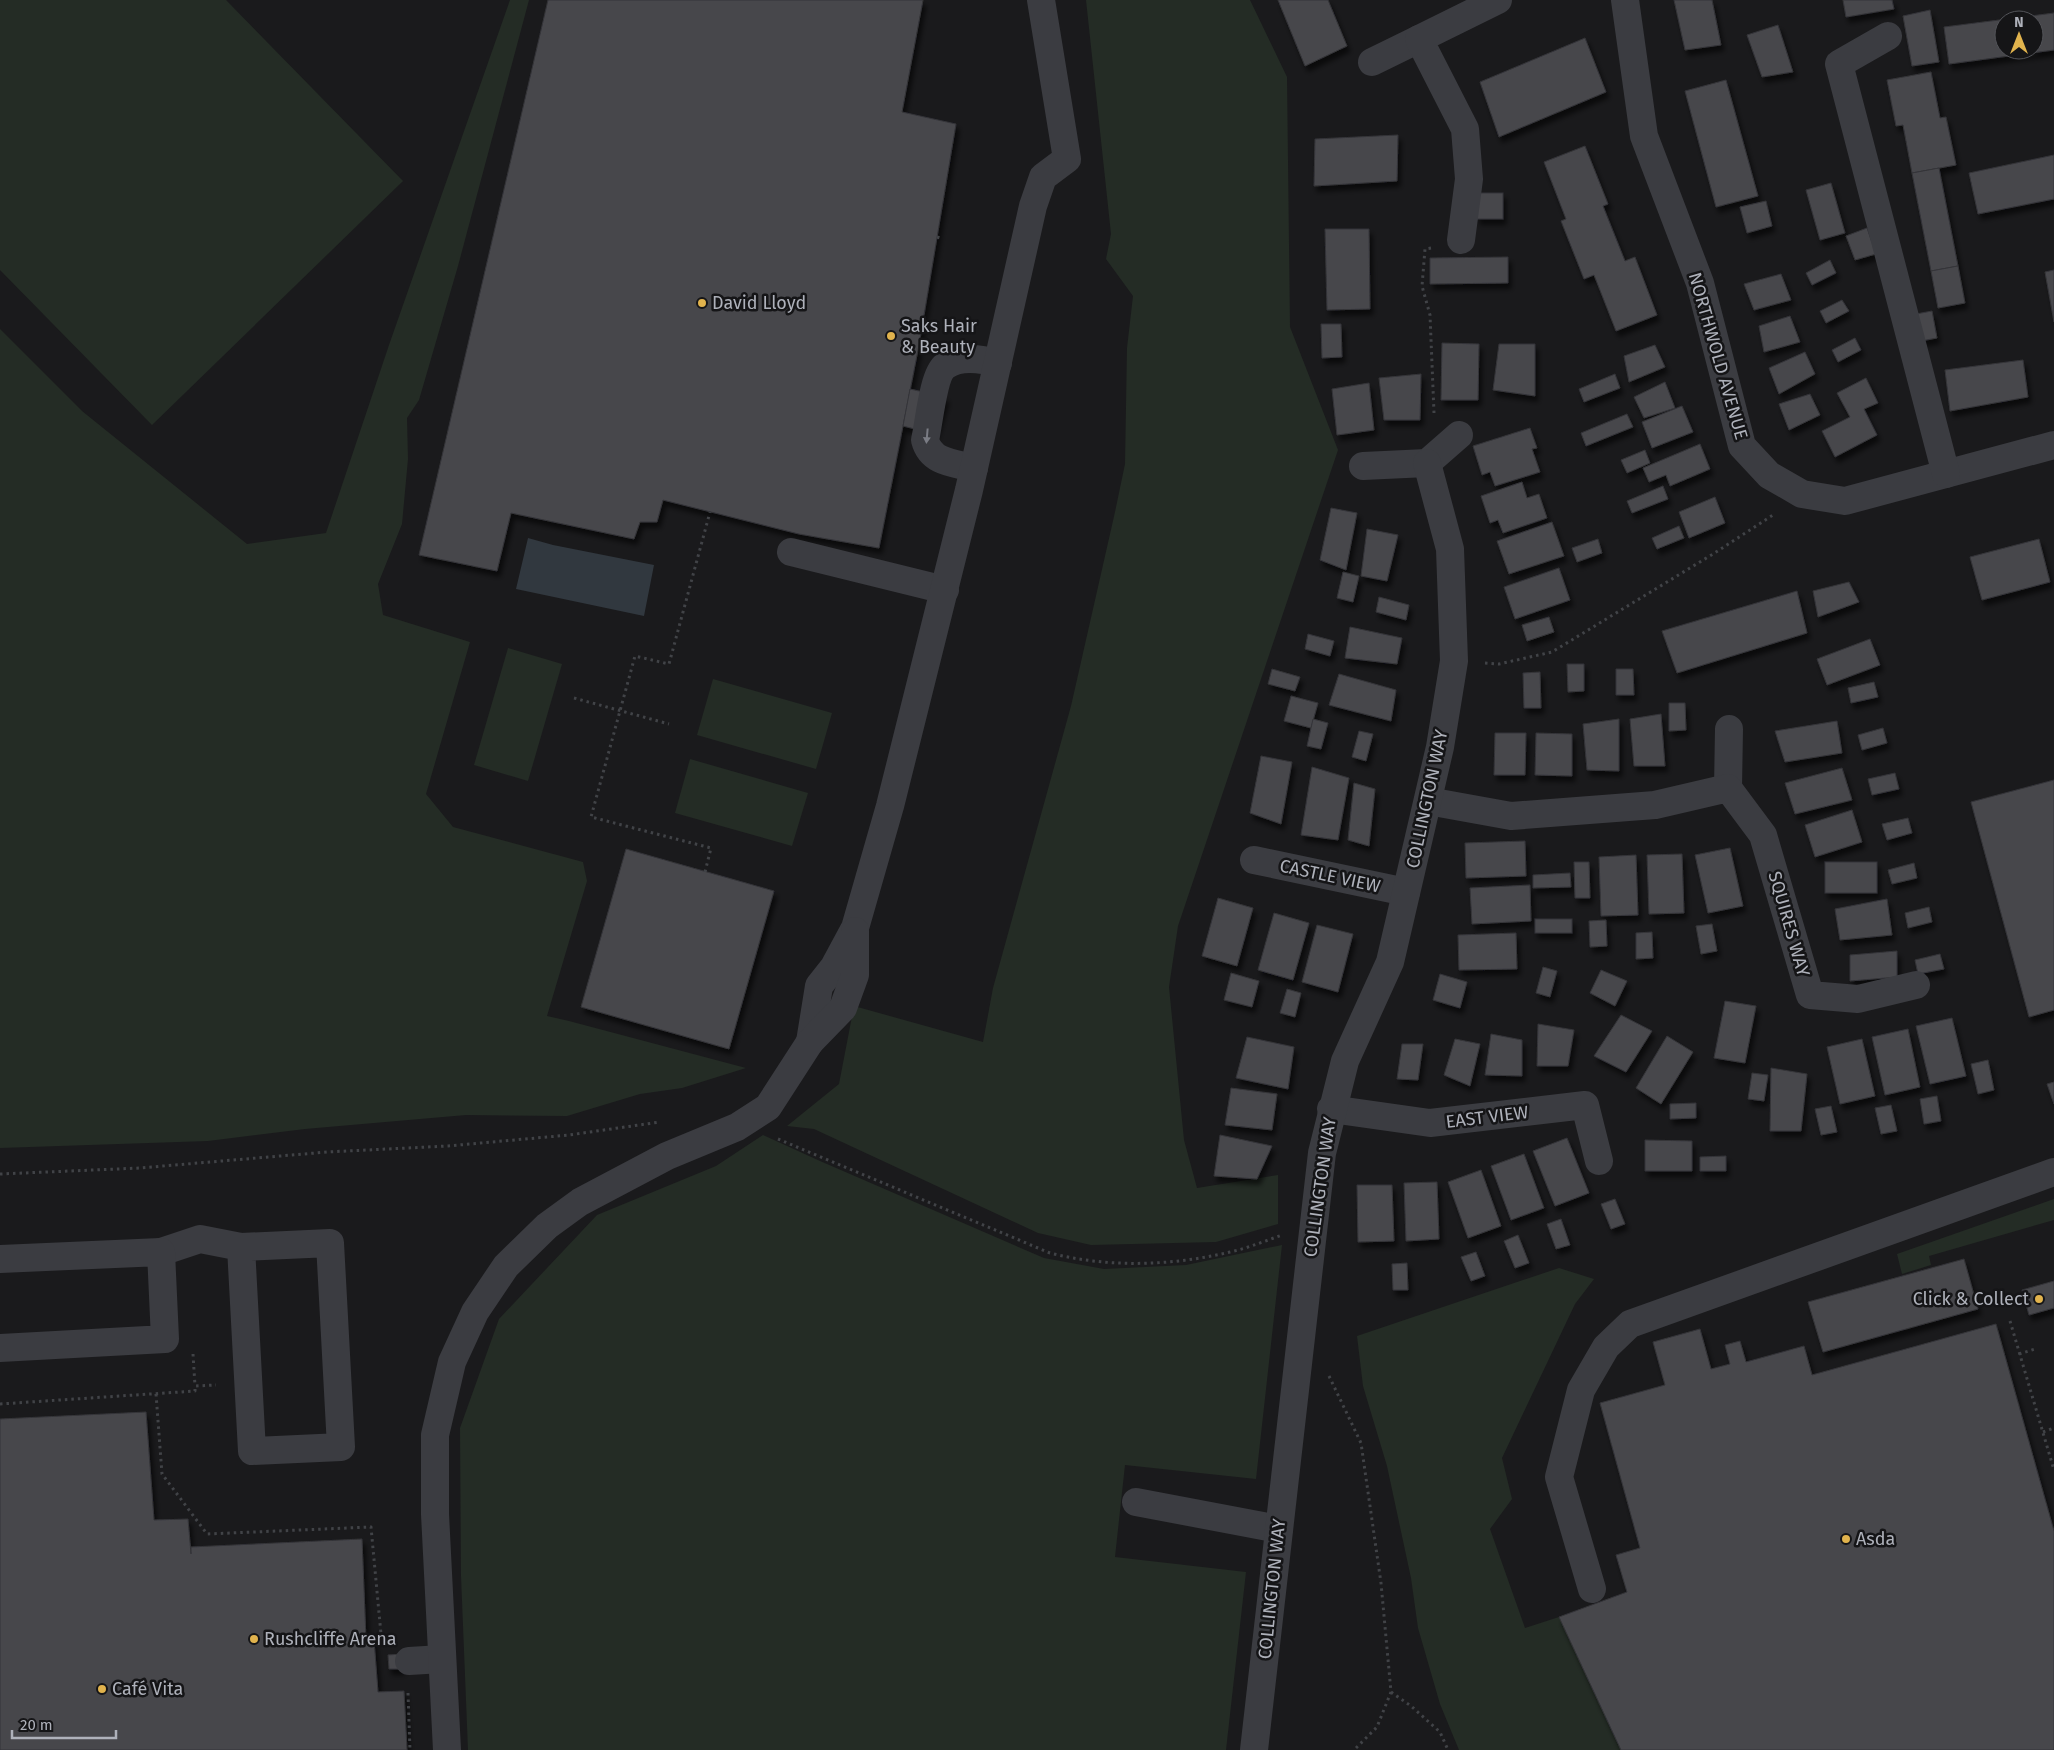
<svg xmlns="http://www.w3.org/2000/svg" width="2054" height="1750" font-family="'Fira Sans',sans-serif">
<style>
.green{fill:#242c25}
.water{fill:#31383f}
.building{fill:#47474c;stroke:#343438;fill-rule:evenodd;filter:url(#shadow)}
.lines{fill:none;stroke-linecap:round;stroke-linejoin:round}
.path{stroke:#414347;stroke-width:3;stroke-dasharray:2.5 4;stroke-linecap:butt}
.minor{stroke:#3b3c41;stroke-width:28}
.oneway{fill:#7a7c84}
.poi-dot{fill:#e1b34d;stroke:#151517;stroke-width:2}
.labels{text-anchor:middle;stroke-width:5;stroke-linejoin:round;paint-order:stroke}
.poi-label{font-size:18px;fill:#aeb1ba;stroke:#151517;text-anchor:start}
.street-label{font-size:18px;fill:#aeb1ba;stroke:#151517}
</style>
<defs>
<filter id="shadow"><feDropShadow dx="3" dy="5.5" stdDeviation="2.5" flood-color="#0009"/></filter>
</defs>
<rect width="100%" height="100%" fill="#1a1a1c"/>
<g class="green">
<polygon points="0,0 226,0 403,181 152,425 0,270"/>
<polygon points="510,0 529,0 458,266 419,400 407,418 408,459 402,524 378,584 383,615 470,642 426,794 453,827 583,862 587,881 547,1016 569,1021 746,1068 682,1088 640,1094 567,1116 466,1115 305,1129 208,1141 0,1148 0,329 82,411 247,544 326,533 389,345"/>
<polygon points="1086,0 1250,0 1287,77 1290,327 1338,450 1178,926 1169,987 1184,1140 1197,1188 1278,1175 1278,1224 1216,1242 1091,1245 1038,1233 814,1129 787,1126 839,1084 854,1006 983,1042 993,988 1071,706 1115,512 1125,464 1127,348 1133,296 1106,259 1111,234"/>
<polygon points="508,648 562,664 528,781 474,765"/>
<polygon points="713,679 832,713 816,769 697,735"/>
<polygon points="690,759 808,793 792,846 675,813"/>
<polygon points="763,1135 820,1161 1044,1258 1104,1269 1186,1265 1282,1245 1256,1479 1125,1465 1115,1557 1246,1572 1226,1750 468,1750 461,1576 460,1428 499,1319 597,1215 716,1166"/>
<polygon points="2054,1199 2054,1220 1929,1256 1931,1265 1902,1274 1897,1254"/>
<polygon points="1559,1268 1594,1279 1575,1304 1502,1458 1512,1499 1490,1529 1525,1628 1559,1617 1621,1750 1459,1750 1440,1704 1418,1628 1411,1578 1387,1466 1363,1386 1357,1336"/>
</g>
<polygon class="water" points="528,538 553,545 654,565 644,616 516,589"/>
<g class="building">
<polygon points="548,0 923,0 902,112 956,124 919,345 879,548 799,534 663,500 657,522 640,522 634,539 511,513 497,571 419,555"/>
<polygon points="1278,0 1328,0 1347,46 1305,66"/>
<polygon points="1674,0 1712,0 1721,45 1685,50"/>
<polygon points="1843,0 1892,0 1894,9 1846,17"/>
<polygon points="1930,10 1939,62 1912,66 1903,16"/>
<path d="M2054 13V50L1949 64 1944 27ZM2004 20H2034V50H2004Z"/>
<polygon points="1778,25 1793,72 1762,77 1747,35"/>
<polygon points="1585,38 1606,92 1499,137 1480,82"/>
<polygon points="1931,72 1940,118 1946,117 1956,165 1912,173 1903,125 1896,126 1887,80"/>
<polygon points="1726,80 1758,196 1716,207 1685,91"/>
<polygon points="1398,135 1397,181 1314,186 1315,139"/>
<polygon points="1585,146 1608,204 1603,206 1625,261 1635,257 1657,315 1616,331 1594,275 1584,279 1561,221 1566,219 1544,162"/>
<polygon points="2054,155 2054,199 1978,214 1969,173"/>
<polygon points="1939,168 1958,266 1931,271 1912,173"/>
<polygon points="1831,183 1845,233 1820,240 1806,190"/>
<rect x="1477" y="193" width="26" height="26"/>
<polygon points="1766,201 1772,226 1747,233 1740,207"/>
<polygon points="1867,228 1876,254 1855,260 1846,236"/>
<polygon points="1325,229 1369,229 1370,309 1327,310"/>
<polygon points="1508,257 1508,283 1430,284 1430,258"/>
<polygon points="1830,260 1836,273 1812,285 1806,273"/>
<polygon points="1958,266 1965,303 1938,308 1931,271"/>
<polygon points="2054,270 2054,322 2045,272"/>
<polygon points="1781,274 1791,300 1754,310 1744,284"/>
<polygon points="1842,300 1849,311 1826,323 1820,311"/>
<polygon points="1932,311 1937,338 1921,341 1916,314"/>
<polygon points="1790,316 1800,342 1764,352 1759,326"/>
<polygon points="1321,324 1341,324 1342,357 1322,358"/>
<polygon points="1855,338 1861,350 1838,362 1832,350"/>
<polygon points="1442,343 1479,344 1478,400 1441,400"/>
<polygon points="1499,344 1535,344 1535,396 1493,390"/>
<polygon points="1655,345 1665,367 1629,382 1624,356"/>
<polygon points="1805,352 1815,374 1779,394 1769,368"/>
<polygon points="2023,360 2028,397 1950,411 1945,370"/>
<polygon points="1421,374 1420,420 1384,420 1379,378"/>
<polygon points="1615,374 1620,388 1584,402 1579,389"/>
<polygon points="1866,378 1878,403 1864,409 1877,435 1835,457 1822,431 1850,417 1837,393"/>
<polygon points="1665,382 1675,408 1644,418 1634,397"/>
<polygon points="1369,383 1374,430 1337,435 1332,389"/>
<polygon points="910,389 946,397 935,434 903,426"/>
<polygon points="1810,394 1820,415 1789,430 1779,404"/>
<polygon points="1682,406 1693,432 1652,448 1642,422"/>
<polygon points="1627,414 1633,427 1586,446 1581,433"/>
<polygon points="1530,428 1537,448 1532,449 1540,472 1495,486 1490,472 1482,475 1473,446"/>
<polygon points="1700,444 1710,469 1670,486 1666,475 1649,482 1643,468"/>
<polygon points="1645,450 1650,463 1627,473 1621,460"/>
<polygon points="1522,482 1527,498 1539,494 1547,518 1503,533 1498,520 1490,523 1481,496"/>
<polygon points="1663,486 1668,499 1632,513 1627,501"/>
<polygon points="1715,497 1725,523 1689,538 1679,512"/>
<polygon points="1331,508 1357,513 1346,570 1320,560"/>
<polygon points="1552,522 1564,556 1509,574 1497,541"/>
<polygon points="1679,526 1684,538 1657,549 1652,538"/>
<polygon points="1367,529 1398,535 1387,581 1361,576"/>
<polygon points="1598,539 1602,553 1577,562 1572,548"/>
<polygon points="2039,539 2050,582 1982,600 1970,557"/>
<polygon points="1559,568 1570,600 1515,619 1504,587"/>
<polygon points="1343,572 1359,576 1353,602 1337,598"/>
<polygon points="1849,582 1859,602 1818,617 1813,591"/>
<polygon points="1797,591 1807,633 1677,673 1662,631"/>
<polygon points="1379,597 1409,605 1406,620 1376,612"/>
<polygon points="1549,617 1554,632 1527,641 1522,625"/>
<polygon points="1350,627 1402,638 1397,664 1345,658"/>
<polygon points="1308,634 1334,641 1330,656 1305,649"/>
<polygon points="1870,639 1880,665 1827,685 1817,659"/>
<polygon points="1567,664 1584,664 1584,691 1568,692"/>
<polygon points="1272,669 1300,677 1295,691 1268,684"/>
<polygon points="1616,669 1633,669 1634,695 1616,695"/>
<polygon points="1540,672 1541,708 1524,708 1523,673"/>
<polygon points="1339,674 1396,690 1391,721 1329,705"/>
<polygon points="1874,682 1878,697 1851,703 1848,688"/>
<polygon points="1291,696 1318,703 1311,728 1284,721"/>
<polygon points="1669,703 1685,703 1686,730 1669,731"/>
<polygon points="1661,714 1665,766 1634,766 1630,719"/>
<polygon points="1313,719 1328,723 1321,749 1307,746"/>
<polygon points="1619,719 1619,771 1587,770 1583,724"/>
<polygon points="1837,721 1842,753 1785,762 1775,731"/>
<polygon points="1883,728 1887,743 1862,750 1858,735"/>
<polygon points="1359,731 1373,734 1366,761 1352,757"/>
<polygon points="1495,733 1526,733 1525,775 1494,775"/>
<polygon points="1536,733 1572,734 1572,776 1535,775"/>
<polygon points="1261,756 1292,762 1281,824 1250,813"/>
<polygon points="1312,767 1349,778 1338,840 1301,835"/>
<polygon points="1842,768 1852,800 1795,814 1785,783"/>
<polygon points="1895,773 1899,789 1872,795 1868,779"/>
<polygon points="2054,780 2054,1010 2029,1017 1971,802"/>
<polygon points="1354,783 1375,789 1369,846 1348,840"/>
<polygon points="1852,810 1862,842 1815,857 1805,825"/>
<polygon points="1908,818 1912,833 1887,840 1882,824"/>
<polygon points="1525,841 1526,876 1466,878 1465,843"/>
<polygon points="1730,848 1743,906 1708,913 1695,855"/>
<polygon points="626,849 774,891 729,1049 581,1007"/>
<polygon points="1682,854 1684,913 1649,914 1647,855"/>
<polygon points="1636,855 1638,915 1601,916 1599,857"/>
<polygon points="1574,862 1589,862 1590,898 1575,898"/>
<rect x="1825" y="862" width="52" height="31"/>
<polygon points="1914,863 1917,878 1892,884 1888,870"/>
<polygon points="1570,873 1571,887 1533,888 1533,875"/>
<polygon points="1530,885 1531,921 1472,924 1470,888"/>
<polygon points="1218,898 1253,908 1237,966 1202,956"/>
<polygon points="1887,899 1892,935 1840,940 1835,909"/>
<polygon points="1929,907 1932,922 1908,928 1905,913"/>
<polygon points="1274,913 1309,923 1293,980 1258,970"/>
<rect x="1535" y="919" width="37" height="14"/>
<polygon points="1606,920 1607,946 1590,947 1589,921"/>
<polygon points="1712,924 1717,951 1701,954 1696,926"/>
<polygon points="1317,925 1353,934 1338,992 1302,982"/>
<polygon points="1652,932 1653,958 1636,959 1636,933"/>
<polygon points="1516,933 1517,969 1459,970 1458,935"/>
<polygon points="1897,951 1897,977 1850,981 1850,955"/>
<polygon points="1940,954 1944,969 1918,974 1915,960"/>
<polygon points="1543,967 1557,971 1550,997 1536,993"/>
<polygon points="1601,970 1627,981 1615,1006 1590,993"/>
<polygon points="1231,973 1259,981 1252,1007 1224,1000"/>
<polygon points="1440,974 1467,982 1460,1008 1433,1000"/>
<polygon points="1287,989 1301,993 1295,1017 1280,1013"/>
<polygon points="1725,1001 1756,1006 1745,1063 1714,1058"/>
<polygon points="1621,1015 1652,1031 1626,1072 1594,1056"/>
<polygon points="1952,1018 1966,1076 1930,1084 1916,1026"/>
<polygon points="1538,1024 1574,1030 1568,1066 1537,1066"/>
<polygon points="1908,1029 1920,1087 1885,1095 1872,1037"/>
<polygon points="1491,1034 1522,1040 1522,1076 1485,1075"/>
<polygon points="1667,1036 1693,1052 1661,1104 1636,1088"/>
<polygon points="1247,1037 1294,1047 1288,1089 1236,1078"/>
<polygon points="1455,1039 1480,1044 1470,1086 1444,1075"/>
<polygon points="1862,1039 1875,1096 1840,1104 1827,1047"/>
<polygon points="1402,1044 1423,1044 1418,1080 1397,1079"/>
<polygon points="1988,1060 1994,1090 1978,1094 1971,1064"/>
<polygon points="1771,1068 1807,1074 1801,1131 1770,1131"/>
<polygon points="1752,1073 1768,1075 1764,1101 1748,1099"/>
<polygon points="2054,1082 2054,1104 2047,1084"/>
<polygon points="1231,1088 1277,1094 1272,1130 1225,1125"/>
<polygon points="1937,1096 1941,1121 1924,1124 1920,1099"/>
<polygon points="1696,1103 1696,1118 1670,1119 1670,1104"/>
<polygon points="1891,1105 1897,1131 1881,1134 1875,1108"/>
<polygon points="1831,1106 1837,1132 1821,1135 1815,1109"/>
<polygon points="1220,1135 1272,1146 1257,1179 1214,1176"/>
<polygon points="1567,1138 1589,1193 1555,1206 1533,1151"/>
<polygon points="1645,1140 1692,1141 1692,1171 1645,1171"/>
<polygon points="1524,1154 1544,1208 1511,1220 1491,1166"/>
<polygon points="1726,1156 1726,1171 1700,1171 1700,1157"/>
<polygon points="1481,1170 1501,1226 1468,1238 1448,1182"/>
<polygon points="1437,1182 1439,1239 1406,1241 1404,1183"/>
<polygon points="1357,1185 1392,1185 1394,1241 1358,1242"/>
<polygon points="1615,1199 1625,1224 1611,1229 1601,1204"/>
<polygon points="1561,1219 1570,1245 1556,1249 1547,1224"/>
<polygon points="1518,1235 1529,1263 1515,1268 1504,1241"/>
<polygon points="1476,1252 1485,1276 1471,1281 1461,1257"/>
<polygon points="1964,1259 1978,1309 1823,1352 1808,1302"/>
<polygon points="1407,1263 1408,1290 1393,1290 1392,1264"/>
<polygon points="2054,1281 2054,1308 2029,1315 2022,1290"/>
<polygon points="1996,1324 2054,1531 2054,1750 1621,1750 1559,1617 1627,1592 1616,1555 1640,1548 1600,1403 1665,1385 1653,1342 1700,1329 1711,1369 1730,1364 1725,1345 1740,1341 1746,1362 1804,1346 1812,1375"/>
<polygon points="146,1412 154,1520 188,1519 191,1554 191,1547 362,1539 366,1640 374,1640 378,1692 404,1691 407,1750 0,1750 0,1419"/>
<polygon points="402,1654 402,1669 389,1669 388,1655"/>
</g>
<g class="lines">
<g class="path">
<polyline points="937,237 943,239"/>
<polyline points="1431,248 1425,249 1422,286 1430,315 1434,413"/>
<polyline points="1485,663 1499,664 1552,652 1713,554 1773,515"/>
<polyline points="574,698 669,724"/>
<polyline points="705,872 711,848 591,817 635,656 669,664 710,512"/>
<path d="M778 1139 1050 1253C1109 1268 1171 1266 1230 1252 1248 1248 1265 1241 1282 1235"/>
<polyline points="0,1174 140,1168 327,1152 448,1146 569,1135 660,1122"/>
<polyline points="2010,1321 2054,1470"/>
<polyline points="193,1354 195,1386"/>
<polyline points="2019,1354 2035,1349"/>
<polyline points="1329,1376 1361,1443 1381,1583 1391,1692 1377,1727 1354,1750"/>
<polyline points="156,1394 162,1474 207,1534 371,1527 382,1645"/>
<polyline points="0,1404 195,1391 195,1386 216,1385"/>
<polyline points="2043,1432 2054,1428"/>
<polyline points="1391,1692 1411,1706 1440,1732 1448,1750"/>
<polyline points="408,1693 410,1750"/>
</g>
<g class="minor">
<polyline points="1625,0 1644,136 1700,283 1742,446 1769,475 1802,494 1845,501 2054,445"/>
<polyline points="1888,36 1839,64 1946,474"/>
<polyline points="1372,62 1419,39"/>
<polyline points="1461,240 1469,179 1465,129 1419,39 1498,0"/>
<polyline points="1363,466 1427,463 1459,435"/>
<path d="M974 468C954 463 931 463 925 440 929 424 933 375 945 366 960 355 982 359 998 363"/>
<polyline points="791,552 945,590"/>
<polyline points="1728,788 1729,729"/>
<polyline points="1428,801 1511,816 1655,805 1728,788 1763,835 1810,995 1858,999 1916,985"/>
<polyline points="1254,860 1406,892"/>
<polyline points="810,1042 819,986 834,967 855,928 890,806 969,490 1033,206 1043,177 1067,159 1041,0"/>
<polyline points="1331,1109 1430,1123 1585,1105 1599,1161"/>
<polyline points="161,1252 200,1239 241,1247 330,1243 341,1447 252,1451 241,1247"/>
<polyline points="0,1259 161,1252 165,1339 0,1348"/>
<polyline points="1136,1502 1279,1529"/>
<polyline points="1592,1589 1559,1477 1581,1390 1606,1347 1630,1324 2054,1172"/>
<polyline points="409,1661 442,1659"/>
<polyline points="447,1750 435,1514 435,1435 452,1362 475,1312 506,1266 547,1226 580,1202 667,1156 737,1127 768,1107 810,1042 843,1008 855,975 855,931"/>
<polyline points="1254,1750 1322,1153 1345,1061 1390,962 1440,747 1454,661 1450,549 1427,463"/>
</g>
</g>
<defs><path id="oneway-solid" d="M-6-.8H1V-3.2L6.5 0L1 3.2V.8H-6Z" transform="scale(1.25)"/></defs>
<use class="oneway" href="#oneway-solid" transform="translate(927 436) rotate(95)"/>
<g class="poi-dot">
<circle cx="702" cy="303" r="5"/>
<circle cx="891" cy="336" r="5"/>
<circle cx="2039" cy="1299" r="5"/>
<circle cx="1846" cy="1539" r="5"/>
<circle cx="254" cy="1639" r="5"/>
<circle cx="102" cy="1689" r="5"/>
</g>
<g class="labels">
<g class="poi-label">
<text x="712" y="309">David Lloyd</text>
<text x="901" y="332">Saks Hair<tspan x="901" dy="21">&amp; Beauty</tspan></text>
<text x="2029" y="1305" text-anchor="end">Click &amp; Collect</text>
<text x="1856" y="1545">Asda</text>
<text x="264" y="1645">Rushcliffe Arena</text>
<text x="112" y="1695">Café Vita</text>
</g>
<g class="street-label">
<text transform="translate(1718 356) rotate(74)" y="6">NORTHWOLD AVENUE</text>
<text transform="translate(1427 799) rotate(-78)" y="6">COLLINGTON WAY</text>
<text transform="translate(1330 876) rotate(12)" y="6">CASTLE VIEW</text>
<text transform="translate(1789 924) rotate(74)" y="6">SQUIRES WAY</text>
<text transform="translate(1487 1117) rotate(-7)" y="6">EAST VIEW</text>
<text transform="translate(1320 1187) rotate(-82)" y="6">COLLINGTON WAY</text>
<text transform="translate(1272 1589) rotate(-84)" y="6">COLLINGTON WAY</text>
</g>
</g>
<g transform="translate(2019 35)"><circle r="24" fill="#151517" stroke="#525358"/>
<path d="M0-4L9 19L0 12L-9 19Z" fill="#e1b34d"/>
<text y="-8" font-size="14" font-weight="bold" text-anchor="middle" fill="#aeb1ba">N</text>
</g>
<path d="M12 1730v8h104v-8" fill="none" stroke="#aeb1ba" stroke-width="2.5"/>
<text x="20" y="1730" font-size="15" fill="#aeb1ba" stroke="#151517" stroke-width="4" paint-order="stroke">20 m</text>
</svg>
